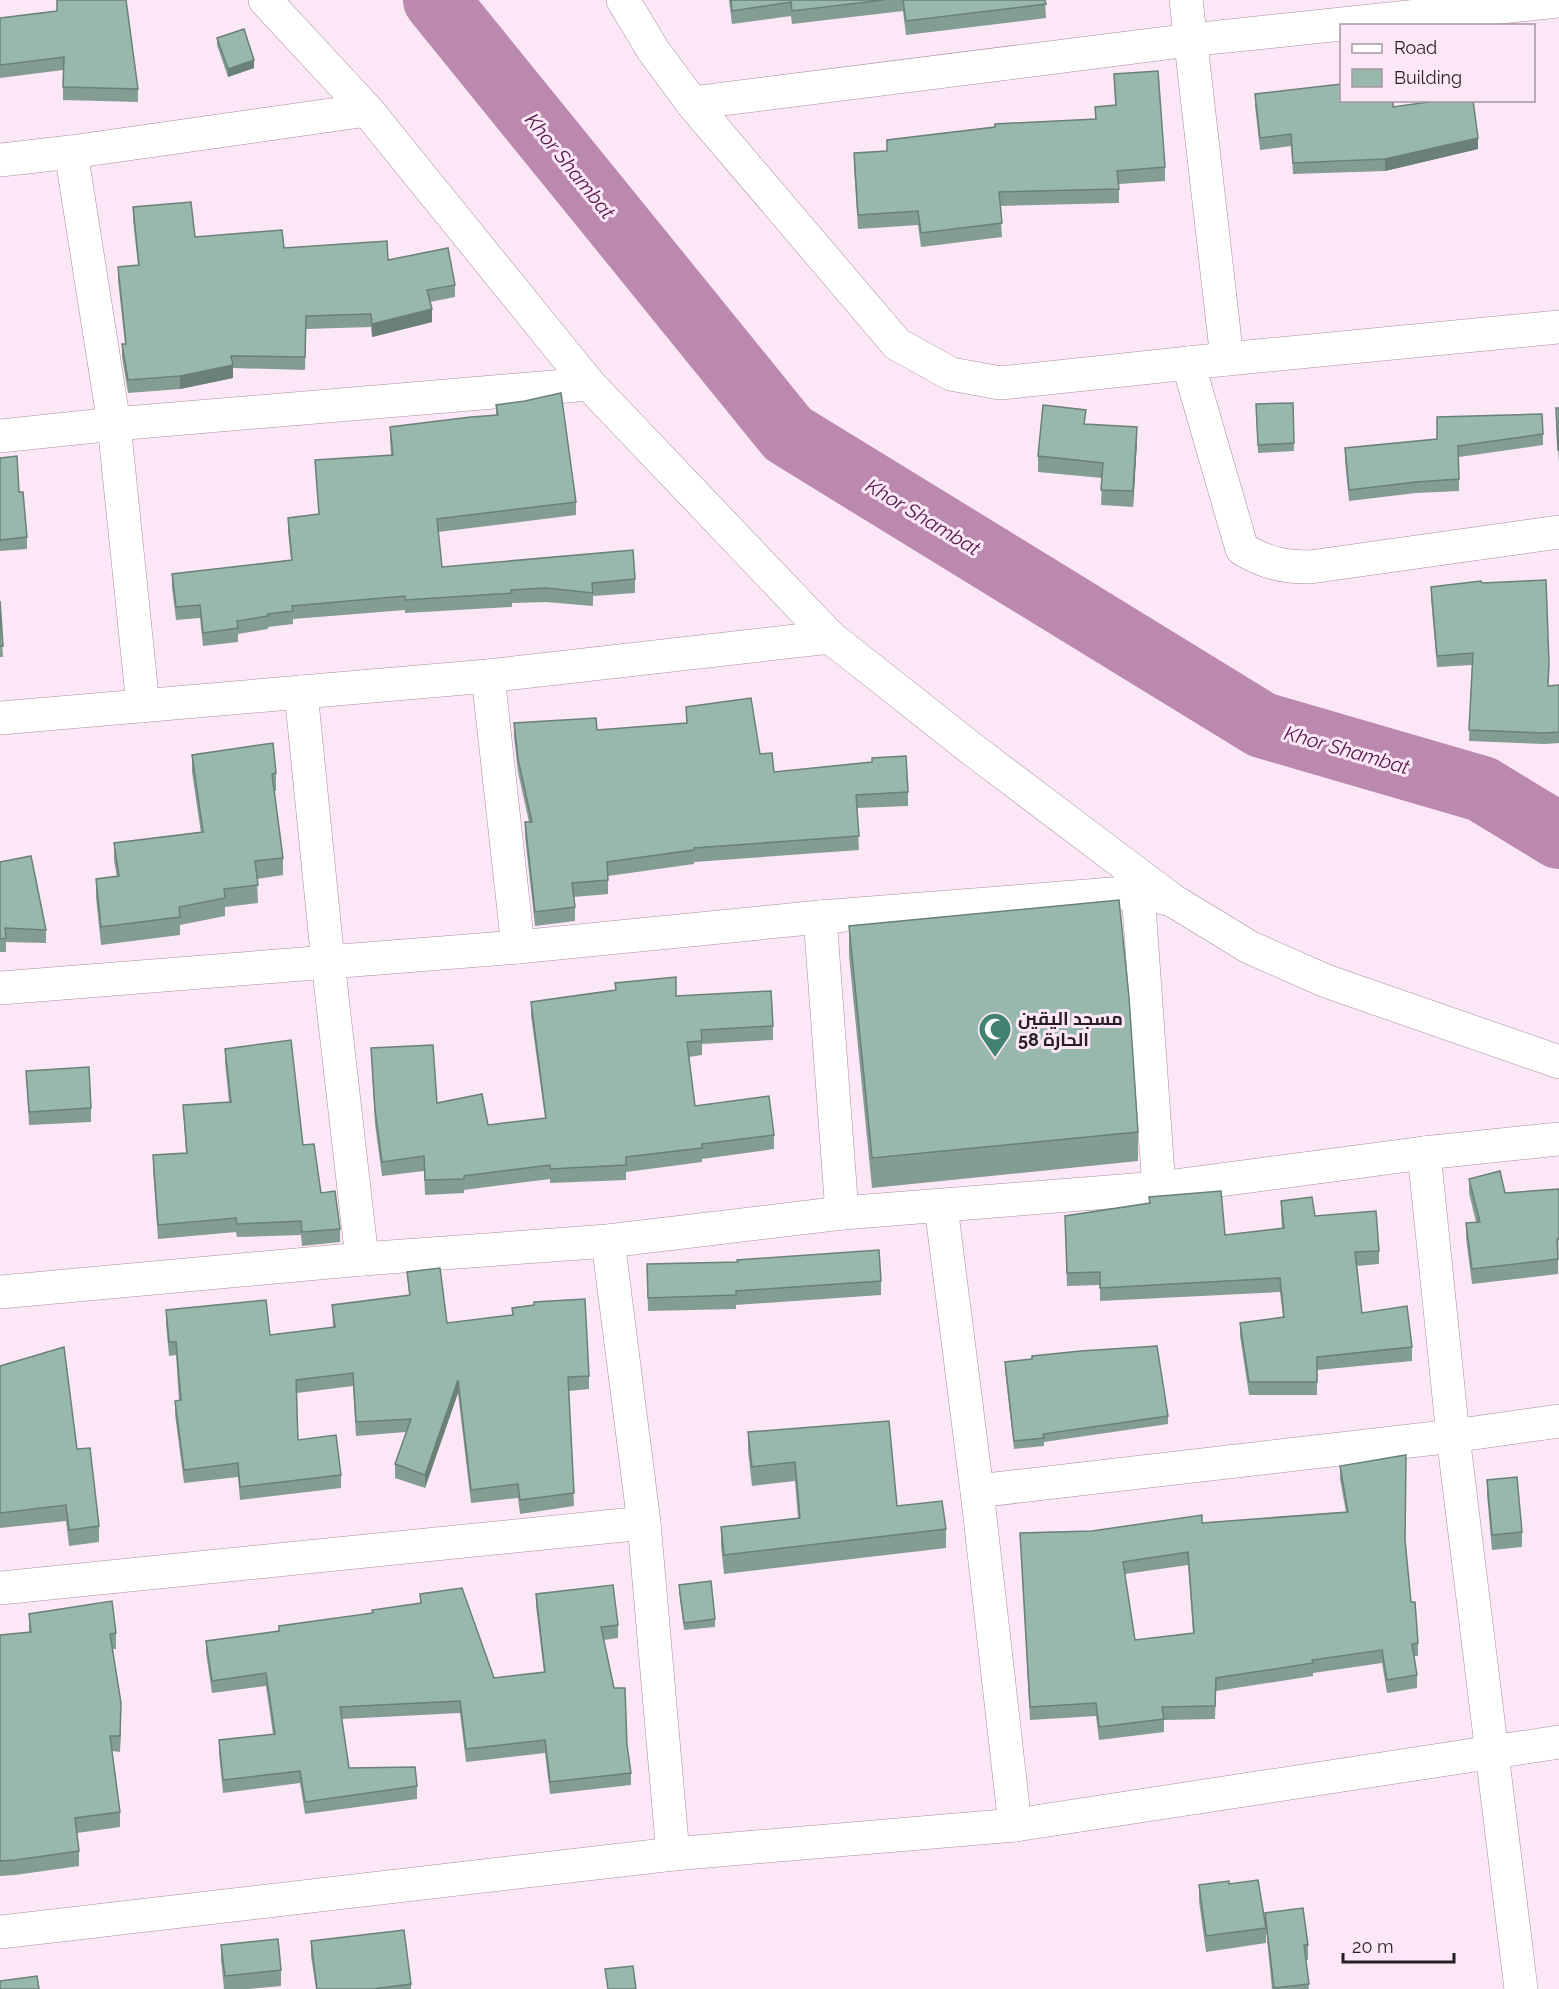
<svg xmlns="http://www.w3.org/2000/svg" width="1559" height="1989" font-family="Raleway,Cairo,sans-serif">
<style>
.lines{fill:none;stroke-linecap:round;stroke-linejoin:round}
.river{stroke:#bb89ae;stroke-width:66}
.minor-casing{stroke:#a68e9f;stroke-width:34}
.minor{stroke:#fff;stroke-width:33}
.wall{fill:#839d95;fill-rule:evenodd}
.shaded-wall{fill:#6a8079}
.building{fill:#98b7ad;stroke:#6a8079;stroke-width:1.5;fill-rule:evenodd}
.labels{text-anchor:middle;stroke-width:6;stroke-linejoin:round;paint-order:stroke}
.poi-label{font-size:18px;font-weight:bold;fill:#281f26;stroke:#fce7f6;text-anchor:start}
.water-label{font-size:20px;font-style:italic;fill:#55194a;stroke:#fce7f6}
</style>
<rect width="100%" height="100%" fill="#fce7f6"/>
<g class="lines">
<polyline class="river" points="436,0 788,434 1262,725 1482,789 1559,836"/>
<defs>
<g id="minor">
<polyline points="265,0 367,110"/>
<polyline points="623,0 653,50 692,103 897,344 951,374 1000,383 1227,359 1559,327"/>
<polyline points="1186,0 1227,359"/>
<polyline points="692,103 1190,40 1559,1"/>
<polyline points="71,152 114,424 143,706"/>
<polyline points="0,160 71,152 367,110 589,384 830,637 977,753 1172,900 1249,947 1326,981 1559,1062"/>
<path d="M1188 363 1242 549C1266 563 1283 567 1310 567L1559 532"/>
<polyline points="0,436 114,424 589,384"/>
<polyline points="488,676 518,947"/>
<polyline points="301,692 328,962 362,1259"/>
<polyline points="0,718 488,676 830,637"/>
<polyline points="1138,892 1159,1188"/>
<polyline points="820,917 842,1213"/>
<polyline points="0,988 518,947 820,917 1138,892 1168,899"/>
<polyline points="1424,1153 1453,1436 1521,1989"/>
<polyline points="941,1206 977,1491 1015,1825"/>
<polyline points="608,1241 644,1523 673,1854"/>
<polyline points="0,1292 362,1259 608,1241 842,1213 1159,1188 1424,1153 1559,1139"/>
<polyline points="977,1491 1453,1436 1559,1421"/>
<polyline points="0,1588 644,1523"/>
<polyline points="0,1932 673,1854 1015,1825 1559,1742"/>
</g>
</defs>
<use href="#minor" class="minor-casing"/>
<use href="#minor" class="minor"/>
</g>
<g class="wall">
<polygon points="729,0 1045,0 1046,18 906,35 903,11 792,24 791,16 732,24"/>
<polygon points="0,18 138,89 138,102 63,100 63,70 0,78"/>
<polygon points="217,38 254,68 228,77 217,45"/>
<polygon points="1114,74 1165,167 1165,181 1119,184 1119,203 1000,206 1002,237 921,247 918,225 858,229 854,167 854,153 887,151 887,140 1095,119 1095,107 1115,105"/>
<polygon points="1255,94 1393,107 1478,149 1385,171 1293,174 1291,146 1260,150 1255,106"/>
<polygon points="133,207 195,237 388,260 455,285 455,297 430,302 432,322 372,337 371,327 306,329 305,370 233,368 233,378 180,389 128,393 122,357 122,344 125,344 118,280 118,267 138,265 133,220"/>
<polygon points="1293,403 1294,451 1258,453 1256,404"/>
<polygon points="496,405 576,502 576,515 438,532 442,567 635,579 635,593 593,596 593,606 546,602 512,603 512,607 405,613 405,610 293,619 293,624 268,627 268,629 238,634 238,642 203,646 200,618 176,620 172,587 172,574 291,560 288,531 288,518 319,515 315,460 391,455 390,440 390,427 496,416"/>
<polygon points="1556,408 1559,408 1559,463 1556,421"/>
<polygon points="1086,424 1137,442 1133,507 1101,505 1102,478 1038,472 1038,456"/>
<polygon points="1543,434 1543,445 1459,457 1459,491 1416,493 1349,501 1345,460 1345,448"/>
<polygon points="0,458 19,492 27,537 27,549 0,551"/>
<polygon points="1482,583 1549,674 1548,686 1559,685 1559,743 1545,744 1469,741 1472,665 1437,667 1431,598 1431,587"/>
<polygon points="0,601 3,657 0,657"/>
<polygon points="686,707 760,754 774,772 908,792 908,806 857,808 859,850 694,862 694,864 608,876 608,894 574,897 575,907 575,921 535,926 525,836 525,822 529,822 518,772 514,737 514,723 597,730 686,723"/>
<polygon points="192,755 276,773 276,791 274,791 283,858 283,875 257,879 258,903 225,907 225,916 180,925 180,935 101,945 96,897 96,879 117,877 114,861 114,843 201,833 192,772"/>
<polygon points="0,862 46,930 46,943 6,942 6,952 0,952"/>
<polygon points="849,926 1138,1132 1138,1161 872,1188 849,956"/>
<polygon points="615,983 676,996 773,1026 773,1040 702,1044 702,1055 689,1057 695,1106 774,1135 774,1149 702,1159 702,1162 626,1172 626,1180 550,1183 550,1179 464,1190 464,1193 425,1195 424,1171 382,1176 375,1124 371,1048 437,1103 488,1125 545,1118 531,1016 531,1002 615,990"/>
<polygon points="225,1049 303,1145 321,1193 340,1229 340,1242 302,1246 301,1235 237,1237 236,1232 158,1239 153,1169 153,1155 186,1153 183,1105 229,1102 225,1062"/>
<polygon points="26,1071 91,1108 91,1122 29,1125"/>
<polygon points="1469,1179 1505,1193 1559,1189 1558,1274 1472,1284 1466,1238 1466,1223 1476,1222 1469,1193"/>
<polygon points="1149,1197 1225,1235 1282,1228 1281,1214 1281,1201 1315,1216 1379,1251 1379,1264 1357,1266 1362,1313 1412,1347 1412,1361 1317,1370 1317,1395 1249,1395 1240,1336 1240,1323 1283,1317 1280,1292 1100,1301 1100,1285 1067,1286 1065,1216 1149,1203"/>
<polygon points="647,1264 881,1281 881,1295 736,1305 736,1309 648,1311"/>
<polygon points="407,1272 447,1323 512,1315 512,1308 589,1376 589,1389 569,1391 574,1506 520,1514 518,1498 471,1503 458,1393 425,1488 395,1478 395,1464 406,1432 356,1436 353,1386 297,1393 298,1440 341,1475 341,1488 240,1500 238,1477 184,1483 175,1414 175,1401 179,1400 176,1355 169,1356 166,1323 166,1310 270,1335 333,1327 332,1305 409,1295"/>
<polygon points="1005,1362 1168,1416 1168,1424 1044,1442 1044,1446 1014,1449 1005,1370"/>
<polygon points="0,1366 77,1449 99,1526 99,1542 69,1546 66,1521 0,1528"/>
<polygon points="748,1432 897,1506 946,1529 946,1548 724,1574 721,1546 721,1527 798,1518 795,1481 752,1486 748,1451"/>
<path d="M1340 1466 1405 1542 1411 1602 1418 1643V1656H1414L1417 1675V1688L1387 1693 1382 1663 1313 1673V1676L1216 1691 1215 1719 1164 1720V1732L1099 1740 1096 1716 1030 1720 1020 1533 1092 1531 1346 1512 1340 1479ZM1188 1565 1193 1633 1135 1640 1125 1574Z"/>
<polygon points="1487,1480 1522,1532 1522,1547 1492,1550 1487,1495"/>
<polygon points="679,1585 715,1619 715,1627 684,1630 679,1593"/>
<polygon points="420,1594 494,1678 544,1673 536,1606 536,1594 618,1625 618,1638 604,1640 614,1688 627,1745 631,1773 631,1785 550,1794 545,1753 466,1762 460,1713 342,1719 349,1768 417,1786 417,1799 305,1814 300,1783 223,1793 219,1753 219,1740 273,1734 266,1686 212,1693 206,1653 206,1641 279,1631 420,1603"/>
<polygon points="29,1614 116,1633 116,1649 113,1649 121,1719 120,1752 112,1751 120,1812 120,1827 77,1833 79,1851 79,1866 15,1875 0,1876 0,1635 29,1632"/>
<polygon points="1229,1884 1265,1927 1265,1913 1308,1945 1308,1960 1306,1960 1309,1989 1272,1989 1266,1929 1266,1943 1206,1952 1199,1901 1199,1885"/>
<polygon points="311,1941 411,1984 411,1989 316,1989 311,1956"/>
<polygon points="221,1945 281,1970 281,1986 249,1989 224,1989 221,1960"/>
</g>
<g class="shaded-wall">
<polygon points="254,60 254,68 228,77 228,69"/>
<polygon points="1478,138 1478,149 1385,171 1385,159"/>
<polygon points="432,309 432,322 372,337 372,324"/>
<polygon points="233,365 233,378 180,389 180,376"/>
<polygon points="1137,427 1137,442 1133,507 1133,491"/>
<polygon points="458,1380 458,1393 425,1488 425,1475"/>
<polygon points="121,1703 121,1719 120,1752 120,1736"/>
</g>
<g class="building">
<polygon points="57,0 126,0 138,89 63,87 64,57 0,65 0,18 57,11"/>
<polygon points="731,0 884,0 792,11 791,2 732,11"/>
<polygon points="903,0 1045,0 1046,4 906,21"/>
<polygon points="244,29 254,60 228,69 217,38"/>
<polygon points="1158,71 1165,167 1117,171 1119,189 999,192 1002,223 921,233 918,211 858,215 854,153 887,151 887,140 995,127 995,124 1096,119 1095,107 1116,105 1114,74"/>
<polygon points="1341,84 1341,100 1393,100 1393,107 1443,100 1473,100 1478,138 1385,159 1293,163 1291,134 1260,138 1255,94"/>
<polygon points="191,202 195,237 282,230 284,248 387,241 388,260 448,248 455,285 427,290 432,309 372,324 371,314 306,316 305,357 231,356 233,365 180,376 128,380 122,344 126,344 118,267 139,265 133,207"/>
<polygon points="561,393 576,502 437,519 442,567 633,550 635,579 592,583 593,593 546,588 511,590 512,593 405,600 405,596 292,606 293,611 268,614 268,616 237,621 238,628 203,633 200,605 176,607 172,574 292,560 288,518 319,514 315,460 393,455 390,427 471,417 498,415 496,405 525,401"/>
<polygon points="1293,403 1294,443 1258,445 1256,404"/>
<polygon points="1043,405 1086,410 1084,424 1137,427 1133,491 1101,490 1103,463 1038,456"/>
<polygon points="1556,408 1559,408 1559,450 1558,450"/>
<polygon points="1542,414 1543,434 1458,446 1459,479 1416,482 1349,490 1345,448 1437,439 1437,417"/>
<polygon points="17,456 19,492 23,492 27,537 0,540 0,458"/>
<polygon points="1546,580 1549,663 1548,686 1559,685 1559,732 1545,733 1469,730 1473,653 1437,656 1431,587 1481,581 1482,583"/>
<polygon points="0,601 3,646 0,646"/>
<polygon points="751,698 760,754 772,753 774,772 872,762 872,758 906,756 908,792 856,795 859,836 694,848 694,850 607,862 608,880 572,883 575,907 535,912 525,822 532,822 518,759 514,723 596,718 597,730 687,723 686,707"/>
<polygon points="273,743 276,773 272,774 283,858 255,861 258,885 224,889 225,898 179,907 180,917 101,927 96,879 119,876 114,843 203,832 192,755"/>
<polygon points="31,856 46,930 5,928 6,938 0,939 0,862"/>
<polygon points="1119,900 1129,997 1138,1132 872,1158 849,926"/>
<polygon points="676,977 676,996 771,991 773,1026 701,1030 702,1041 687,1042 695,1106 769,1096 774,1135 702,1144 702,1148 626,1157 626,1165 550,1169 550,1165 464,1176 464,1179 425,1180 424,1156 382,1162 375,1110 371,1048 433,1045 437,1103 482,1094 488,1125 546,1118 531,1002 616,990 615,983"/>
<polygon points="291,1040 303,1145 314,1144 321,1193 335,1191 340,1229 302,1232 301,1221 237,1224 236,1218 158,1225 153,1155 187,1153 183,1105 231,1102 225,1049"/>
<polygon points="89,1067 91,1108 29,1112 26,1071"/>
<polygon points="1500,1171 1505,1193 1559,1189 1559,1239 1557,1239 1558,1259 1472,1269 1466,1223 1480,1222 1469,1179"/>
<polygon points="1221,1191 1225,1235 1284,1228 1281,1201 1312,1197 1315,1216 1376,1211 1379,1251 1355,1252 1362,1313 1407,1306 1412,1347 1317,1357 1317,1382 1249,1382 1240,1323 1284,1317 1280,1278 1100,1288 1100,1272 1067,1273 1065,1216 1150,1203 1149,1197"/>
<polygon points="879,1250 881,1281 736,1291 736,1295 648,1298 647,1264 738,1262 737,1260"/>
<polygon points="440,1268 447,1323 513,1315 512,1308 534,1305 534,1302 585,1299 589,1376 568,1377 574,1493 520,1500 518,1484 471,1490 458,1380 425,1475 395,1464 411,1419 356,1422 353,1373 296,1380 298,1440 336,1435 341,1475 240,1487 238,1463 184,1470 175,1401 181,1400 176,1342 169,1342 166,1310 266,1300 270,1335 335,1327 332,1305 410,1295 407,1272"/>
<polygon points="1157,1346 1168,1416 1043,1434 1044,1438 1014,1441 1005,1362 1032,1359 1032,1356 1081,1351"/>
<polygon points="64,1347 77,1449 90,1448 99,1526 69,1530 66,1505 0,1513 0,1366"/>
<polygon points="889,1421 897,1506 942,1501 946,1529 724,1555 721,1527 800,1518 795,1462 752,1467 748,1432"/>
<path d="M1406 1455 1405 1540 1411 1602H1415L1418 1643 1412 1644 1417 1675 1387 1680 1382 1650 1312 1660 1313 1663 1216 1678 1215 1706 1162 1707 1164 1719 1099 1727 1096 1703 1030 1707 1020 1533 1092 1531 1202 1515V1523L1348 1512 1340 1466ZM1188 1552 1194 1633 1135 1640 1123 1562Z"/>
<polygon points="1517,1477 1522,1532 1492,1535 1487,1480"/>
<polygon points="711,1581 715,1619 684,1623 679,1585"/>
<polygon points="613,1585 618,1625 601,1627 614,1688 625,1688 627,1745 631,1773 550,1782 545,1740 466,1749 460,1701 340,1707 349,1768 415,1767 417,1786 305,1802 300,1771 223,1780 219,1740 275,1734 266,1673 212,1681 206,1641 279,1631 279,1626 373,1613 372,1610 421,1603 420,1594 462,1588 494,1678 545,1672 536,1594"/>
<polygon points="112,1601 116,1633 110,1634 121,1703 120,1736 110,1736 120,1812 75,1818 79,1851 15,1860 0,1861 0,1635 31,1632 29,1614"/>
<polygon points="1258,1880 1266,1928 1206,1936 1199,1885 1229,1881 1229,1884"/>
<polygon points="1303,1908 1308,1945 1304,1945 1309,1984 1274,1988 1265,1913"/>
<polygon points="404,1930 411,1984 373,1989 317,1989 311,1941"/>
<polygon points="278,1939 281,1970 225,1976 221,1945"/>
<polygon points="633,1966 636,1989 608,1989 605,1969"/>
<polygon points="37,1976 39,1989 0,1989 0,1981"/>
</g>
<defs>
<symbol id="mosque-pin" viewBox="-11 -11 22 30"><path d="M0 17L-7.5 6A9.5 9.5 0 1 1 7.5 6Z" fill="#428270" stroke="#fce7f6"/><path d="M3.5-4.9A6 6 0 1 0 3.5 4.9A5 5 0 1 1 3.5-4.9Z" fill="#fff"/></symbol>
</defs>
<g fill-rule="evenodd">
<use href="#mosque-pin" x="976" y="1010" width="38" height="52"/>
</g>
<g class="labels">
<g class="poi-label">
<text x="1018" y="1025">مسجد اليقين<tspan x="1018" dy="21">الحارة 58</tspan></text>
</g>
<g class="water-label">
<text transform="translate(570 166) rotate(51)" y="7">Khor Shambat</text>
<text transform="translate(923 517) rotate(31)" y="7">Khor Shambat</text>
<text transform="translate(1347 750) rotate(16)" y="7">Khor Shambat</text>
</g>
</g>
<rect x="1340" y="24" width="195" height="78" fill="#fce7f6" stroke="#a797a3" stroke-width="1.5"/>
<rect x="1352" y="44" width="30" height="9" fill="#ffffff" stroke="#a797a3" stroke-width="1.5"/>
<text x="1394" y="54" font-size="18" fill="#281f26">Road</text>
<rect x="1352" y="69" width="30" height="18" fill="#98b7ad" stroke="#a797a3" stroke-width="1.5"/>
<text x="1394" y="84" font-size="18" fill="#281f26">Building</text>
<path d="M1343 1953v9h111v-9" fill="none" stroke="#281f26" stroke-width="3"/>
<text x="1352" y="1953" font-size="18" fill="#281f26" stroke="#fce7f6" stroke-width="4.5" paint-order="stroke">20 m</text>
</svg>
